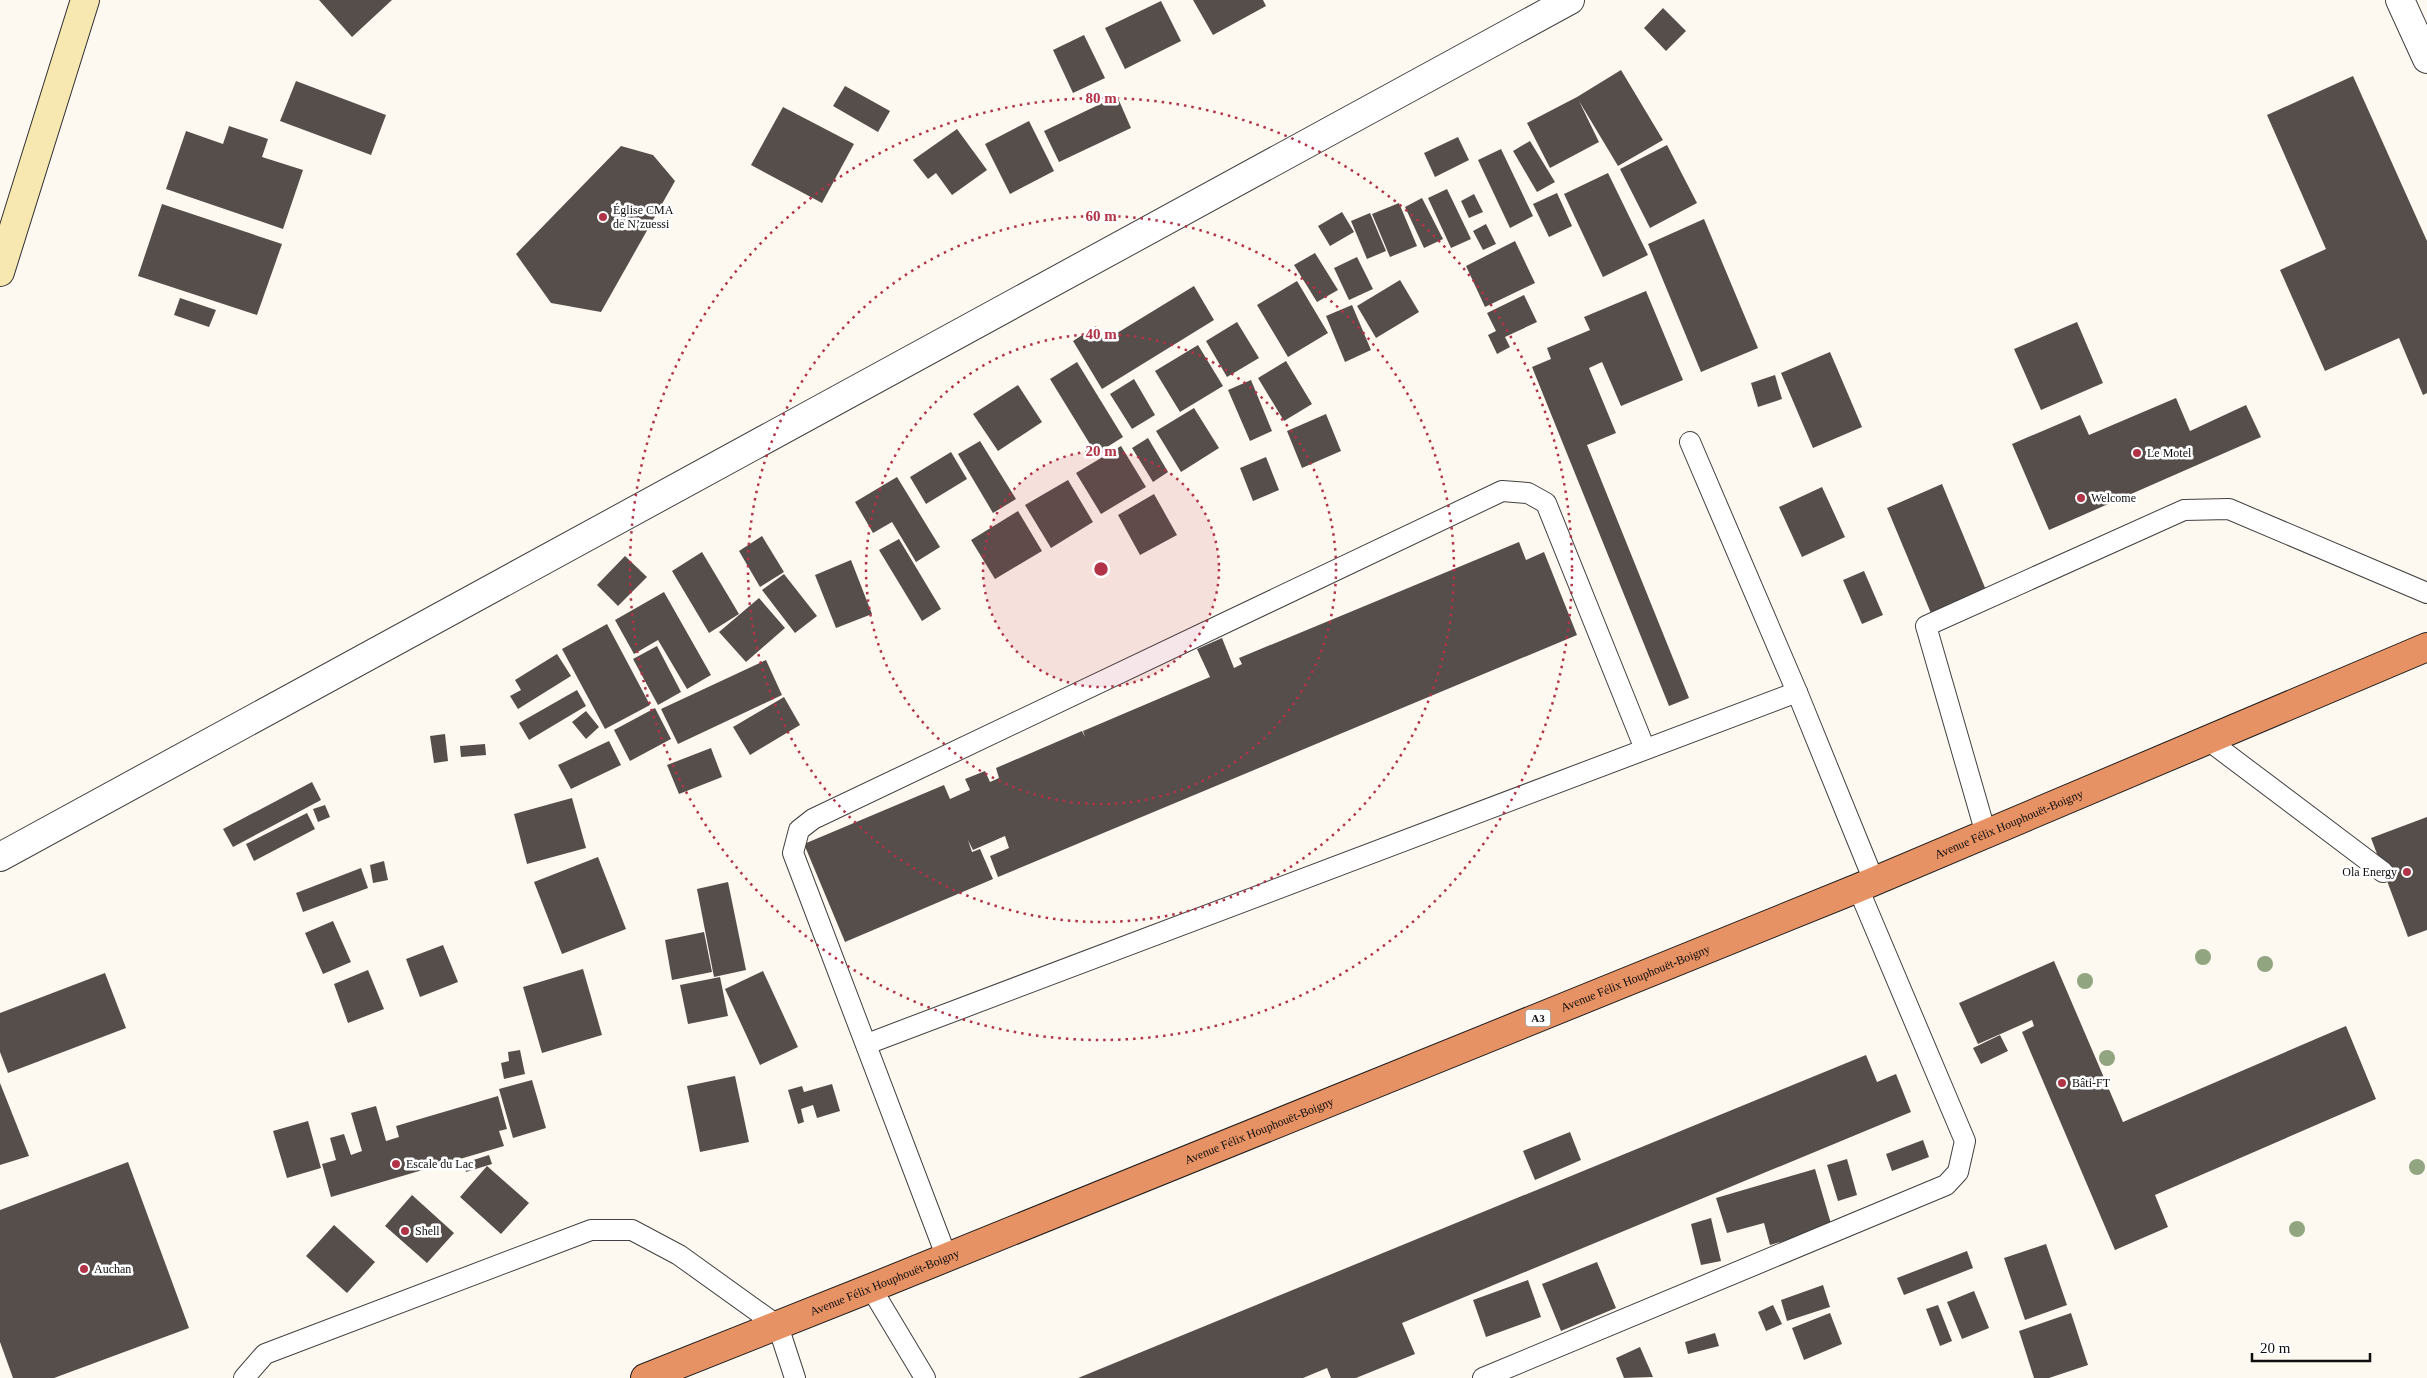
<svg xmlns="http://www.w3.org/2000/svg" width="2427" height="1378" font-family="Georgia,serif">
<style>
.building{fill:#564e4b}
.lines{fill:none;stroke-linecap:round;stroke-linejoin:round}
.lane-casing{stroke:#414141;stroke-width:22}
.street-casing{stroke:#414141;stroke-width:30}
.secondary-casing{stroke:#303030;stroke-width:30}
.highway-casing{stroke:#1f1f1f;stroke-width:30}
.lane{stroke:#fff;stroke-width:20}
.street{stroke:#fff;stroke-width:28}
.secondary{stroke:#f7e8b2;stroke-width:28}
.highway{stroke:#e79265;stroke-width:28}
.tree{fill:#91a580}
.ring{fill:none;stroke:#b13347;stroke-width:2.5;stroke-dasharray:2.5 5}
.poi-dot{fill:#b13347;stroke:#fff;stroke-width:2}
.labels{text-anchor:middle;stroke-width:5;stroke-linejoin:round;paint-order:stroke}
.shield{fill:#fff;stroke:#565656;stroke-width:1}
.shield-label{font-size:11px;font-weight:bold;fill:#0e0e0e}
.poi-label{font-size:12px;fill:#0e0e0e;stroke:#fff;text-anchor:start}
.street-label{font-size:12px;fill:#0e0e0e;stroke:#fff}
.centre{fill:#b13347;stroke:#fff;stroke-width:2.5}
.ring-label{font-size:15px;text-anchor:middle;font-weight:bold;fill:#b13347;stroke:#fff;stroke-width:5;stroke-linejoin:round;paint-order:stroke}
</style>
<rect width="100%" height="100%" fill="#fef9f0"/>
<g class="building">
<polygon points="319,0 392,0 352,37"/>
<polygon points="1193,0 1263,0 1266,6 1213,35"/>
<polygon points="1161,1 1181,41 1125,69 1105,28"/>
<polygon points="1663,8 1686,31 1666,51 1644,28"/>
<polygon points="1084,35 1105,78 1073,93 1053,50"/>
<polygon points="1621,70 1663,140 1618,166 1579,101 1599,142 1550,168 1527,123 1577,97"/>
<polygon points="2353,76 2427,241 2427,393 2423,395 2399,338 2325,371 2280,270 2326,249 2267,115"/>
<polygon points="296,81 386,115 371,155 280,121"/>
<polygon points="845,86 890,111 878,132 833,106"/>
<polygon points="1117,96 1131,128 1059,162 1044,131"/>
<polygon points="783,107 854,144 822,203 751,165"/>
<polygon points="1029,121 1054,171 1010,194 985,144"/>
<polygon points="229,126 268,139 262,157 303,170 283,229 166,189 186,131 223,144"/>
<polygon points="957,129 987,170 952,195 936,173 928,179 913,160"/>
<polygon points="1458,137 1469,160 1435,177 1424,153"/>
<polygon points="1530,141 1555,182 1537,192 1513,151"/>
<polygon points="1667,145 1697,203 1650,228 1620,169"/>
<polygon points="621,146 653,155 675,181 601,312 551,303 516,254"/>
<polygon points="1501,149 1533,216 1510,228 1478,160"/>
<polygon points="1608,173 1648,255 1603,277 1564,194"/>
<polygon points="1447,189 1471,239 1451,248 1428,198"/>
<polygon points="1557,193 1572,226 1549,237 1533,204"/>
<polygon points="1474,194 1483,212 1469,218 1461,201"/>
<polygon points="1422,198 1443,239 1424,248 1405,207"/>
<polygon points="1399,203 1417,246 1390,257 1372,214"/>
<polygon points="162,204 282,244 257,315 138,276"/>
<polygon points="1342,212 1354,232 1330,246 1318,226"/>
<polygon points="1370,213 1386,251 1367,259 1351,221"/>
<polygon points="1704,219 1758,348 1701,372 1648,244"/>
<polygon points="1486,224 1496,244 1483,250 1473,231"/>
<polygon points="1515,241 1535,283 1485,307 1466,266"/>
<polygon points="1315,253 1338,290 1317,302 1294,265"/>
<polygon points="1357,257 1373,289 1349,300 1334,268"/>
<polygon points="1400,280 1419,312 1376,338 1357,306"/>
<polygon points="1297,281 1328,333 1288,357 1257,305"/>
<polygon points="1194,286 1214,320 1102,389 1073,341 1096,326 1104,341"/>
<polygon points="1646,291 1683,380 1621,406 1602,362 1589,368 1616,433 1587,445 1689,698 1669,706 1532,367 1551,359 1547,348 1590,330 1584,317"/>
<polygon points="1524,295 1537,322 1505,337 1510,347 1497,354 1488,335 1496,331 1487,313"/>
<polygon points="180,298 216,310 209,327 174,315"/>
<polygon points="1352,305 1371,350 1345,362 1326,316"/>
<polygon points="1237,322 1259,358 1227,377 1206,341"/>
<polygon points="2077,322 2103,383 2041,410 2014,349"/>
<polygon points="1198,345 1223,386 1180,412 1155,371"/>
<polygon points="1830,352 1862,427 1813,448 1781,373"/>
<polygon points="1286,361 1312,404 1284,421 1258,378"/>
<polygon points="1077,362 1123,437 1096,454 1050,379"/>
<polygon points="1775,375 1782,399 1758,407 1751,383"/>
<polygon points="1134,379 1155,415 1132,429 1110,394"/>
<polygon points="1251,380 1272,431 1250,441 1228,390"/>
<polygon points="1018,385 1042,422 998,451 973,414"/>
<polygon points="2176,398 2190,431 2246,405 2261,437 2049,530 2012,444 2080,415 2089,435"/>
<polygon points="1194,408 1219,448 1181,472 1156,431"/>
<polygon points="1326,414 1341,451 1302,468 1287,431"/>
<polygon points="1148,438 1168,472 1153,482 1132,448"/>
<polygon points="980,441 1016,499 993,513 958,454"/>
<polygon points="1121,446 1146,487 1101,514 1076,473"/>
<polygon points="951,452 967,479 926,504 910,477"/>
<polygon points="1266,457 1279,490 1253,501 1240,468"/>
<polygon points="897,477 940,547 916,562 892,522 873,533 855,502"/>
<polygon points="1068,480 1093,522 1051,548 1025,505"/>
<polygon points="1942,484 1993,607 1938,630 1887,508"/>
<polygon points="1822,487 1845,537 1802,557 1779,507"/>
<polygon points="1154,494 1177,535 1140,555 1118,515"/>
<polygon points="1018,511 1042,551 995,579 971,540"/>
<polygon points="762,536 784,572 760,587 739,551"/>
<polygon points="899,539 941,609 922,621 879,550"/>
<polygon points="1519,542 1526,560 1544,552 1577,635 998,877 990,856 1009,848 1005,836 973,850 968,840 972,852 980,849 993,879 845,942 804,844 944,785 950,799 970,790 965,779 985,771 990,782 999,778 996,768 1082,731 1085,737 1083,731 1210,677 1197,649 1222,638 1234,668 1242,664 1239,658"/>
<polygon points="702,552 739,614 709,633 672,571"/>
<polygon points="625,556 647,577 618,606 597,585"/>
<polygon points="851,560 872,614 836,628 815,575"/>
<polygon points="1864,571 1883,615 1862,624 1843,580"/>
<polygon points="784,574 817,616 795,633 762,590"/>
<polygon points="664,592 711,675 687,689 658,640 634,654 615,620"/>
<polygon points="759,598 785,628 746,662 719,632"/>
<polygon points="607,624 650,705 605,729 562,649"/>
<polygon points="657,646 681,692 658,705 633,659"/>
<polygon points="557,654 571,676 518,709 510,696 521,690 515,680"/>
<polygon points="766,660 782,695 678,744 661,709"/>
<polygon points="577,690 586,706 529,740 519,723"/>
<polygon points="784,697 800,725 750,755 733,727"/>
<polygon points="655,708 671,739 630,761 614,730"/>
<polygon points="586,711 599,727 586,739 572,722"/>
<polygon points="445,734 448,761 434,763 430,736"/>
<polygon points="609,741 621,765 571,789 558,765"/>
<polygon points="485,744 486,755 461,757 460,746"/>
<polygon points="711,748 722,777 679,794 667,765"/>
<polygon points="312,782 321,800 233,847 223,829"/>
<polygon points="572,798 586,848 527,864 514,814"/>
<polygon points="325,805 330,817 318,822 313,809"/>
<polygon points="307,813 315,829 254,861 246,844"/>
<polygon points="2427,817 2427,930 2408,937 2371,838"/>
<polygon points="598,857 626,929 562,954 534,882"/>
<polygon points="384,861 388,880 373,883 370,865"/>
<polygon points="361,868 368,888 303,912 296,893"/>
<polygon points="728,882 746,970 714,977 697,889"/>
<polygon points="333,921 351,962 323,974 305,933"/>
<polygon points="704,932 712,972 672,980 665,940"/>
<polygon points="443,945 458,982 420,997 406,959"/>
<polygon points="2054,961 2123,1122 2346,1026 2376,1099 2155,1195 2168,1227 2115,1250 2022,1032 2034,1026 2032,1020 1978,1044 1959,1003"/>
<polygon points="583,969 602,1035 542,1053 523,987"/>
<polygon points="368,970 384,1009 348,1023 334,984"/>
<polygon points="763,971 798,1047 760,1065 725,989"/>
<polygon points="105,973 126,1028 8,1073 0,1052 0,1013"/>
<polygon points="720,977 728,1016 688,1024 680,985"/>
<polygon points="2000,1035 2008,1051 1981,1064 1973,1048"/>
<polygon points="520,1050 525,1074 504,1079 501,1063 509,1061 508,1052"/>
<polygon points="1866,1055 1877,1082 1896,1074 1911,1112 1402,1323 1415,1354 1356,1378 1331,1378 1327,1368 1303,1378 1078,1378"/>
<polygon points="735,1076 749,1142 700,1152 687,1086"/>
<polygon points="532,1080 546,1128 513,1138 499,1089"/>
<polygon points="0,1083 29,1156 0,1165"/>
<polygon points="832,1084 840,1111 817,1118 813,1105 801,1109 804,1122 798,1124 788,1090 802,1086 804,1092"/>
<polygon points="498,1096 507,1129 499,1131 504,1146 331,1197 322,1164 336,1160 330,1138 344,1134 351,1155 362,1151 351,1113 376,1106 386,1141 399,1137 396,1126"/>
<polygon points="308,1121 321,1168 287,1178 273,1131"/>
<polygon points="1570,1132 1581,1160 1535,1180 1523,1151"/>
<polygon points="1923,1140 1929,1157 1892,1171 1886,1154"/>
<polygon points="489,1155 492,1164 466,1172 464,1163"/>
<polygon points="1847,1159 1857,1195 1838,1201 1827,1165"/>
<polygon points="128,1162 189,1328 54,1378 13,1378 0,1342 0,1210"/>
<polygon points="487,1166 529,1203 501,1234 460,1197"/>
<polygon points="1815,1169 1832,1227 1770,1245 1764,1223 1727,1233 1716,1198"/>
<polygon points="412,1195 454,1233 427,1263 385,1226"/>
<polygon points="1711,1218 1721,1261 1701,1265 1691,1224"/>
<polygon points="334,1225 375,1262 347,1293 306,1256"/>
<polygon points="2046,1244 2067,1305 2025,1320 2004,1258"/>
<polygon points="1967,1251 1973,1268 1904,1295 1897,1278"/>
<polygon points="1597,1262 1616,1308 1561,1331 1542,1284"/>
<polygon points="1528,1280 1541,1317 1486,1337 1473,1300"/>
<polygon points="1823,1285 1830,1307 1787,1321 1781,1300"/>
<polygon points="1974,1291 1989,1328 1962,1339 1947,1302"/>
<polygon points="1773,1305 1782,1324 1766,1331 1758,1312"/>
<polygon points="1938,1305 1952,1341 1940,1346 1926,1309"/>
<polygon points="1830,1313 1842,1344 1804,1360 1792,1328"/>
<polygon points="2071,1313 2088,1365 2049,1378 2034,1378 2019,1331"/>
<polygon points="1715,1333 1719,1346 1688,1354 1685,1342"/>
<polygon points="1640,1347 1653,1377 1624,1378 1616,1358"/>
</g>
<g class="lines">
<defs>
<g id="lane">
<polyline points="1690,442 1797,692 1874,881"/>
<polyline points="2208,740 2383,872"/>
<polyline points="1986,834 1926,626 2184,510 2229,509 2427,593"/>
<polyline points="867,1044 1797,692"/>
<polyline points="947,1258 793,853 799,830 813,819 1502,491 1528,493 1546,503 1645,749"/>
<polyline points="871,1288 925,1378"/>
<polyline points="244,1378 265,1354 591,1230 632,1230 679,1255 778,1326 795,1378"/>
<polyline points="1483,1378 1946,1185 1958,1172 1965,1141 1858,888"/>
</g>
<g id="street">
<polyline points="2400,0 2427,59"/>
<polyline points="0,857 1570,0"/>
</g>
<polyline id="secondary" points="0,272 85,0"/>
<g id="highway">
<path id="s1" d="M645 1378 871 1288 1858 888 2427 647"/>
</g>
</defs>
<use href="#lane" class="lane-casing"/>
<use href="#street" class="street-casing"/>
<use href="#secondary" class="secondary-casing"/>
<use href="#highway" class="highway-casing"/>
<use href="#lane" class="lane"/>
<use href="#street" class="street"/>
<use href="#secondary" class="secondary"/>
<use href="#highway" class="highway"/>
</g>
<g class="tree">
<circle cx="2203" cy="957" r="8"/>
<circle cx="2265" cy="964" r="8"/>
<circle cx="2085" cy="981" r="8"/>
<circle cx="2107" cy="1058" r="8"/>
<circle cx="2417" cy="1167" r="8"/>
<circle cx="2297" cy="1229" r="8"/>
</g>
<circle cx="1101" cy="569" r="118" fill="#b13347" fill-opacity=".12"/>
<g class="ring">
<circle cx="1101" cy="569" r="118"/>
<circle cx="1101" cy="569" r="235"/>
<circle cx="1101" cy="569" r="353"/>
<circle cx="1101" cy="569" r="471"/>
</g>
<g class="poi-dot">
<circle cx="603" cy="217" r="5"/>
<circle cx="2137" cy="453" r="5"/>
<circle cx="2081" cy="498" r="5"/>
<circle cx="2407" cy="872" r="5"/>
<circle cx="2062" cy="1083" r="5"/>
<circle cx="396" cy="1164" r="5"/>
<circle cx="405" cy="1231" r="5"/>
<circle cx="84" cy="1269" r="5"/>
</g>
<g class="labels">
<rect class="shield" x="1525.5" y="1009.5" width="25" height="17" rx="4"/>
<g class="shield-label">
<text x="1538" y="1022">A3</text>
</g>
<g class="poi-label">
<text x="613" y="214">Église CMA<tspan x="613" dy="14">de N’zuessi</tspan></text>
<text x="2147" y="457">Le Motel</text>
<text x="2091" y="502">Welcome</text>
<text x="2397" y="876" text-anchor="end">Ola Energy</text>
<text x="2072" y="1087">Bâti-FT</text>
<text x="406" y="1168">Escale du Lac</text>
<text x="415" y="1235">Shell</text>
<text x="94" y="1273">Auchan</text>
</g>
<g class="street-label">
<text dy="4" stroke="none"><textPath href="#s1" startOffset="1472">Avenue Félix Houphouët-Boigny</textPath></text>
<text dy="4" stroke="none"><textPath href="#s1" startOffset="1068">Avenue Félix Houphouët-Boigny</textPath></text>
<text dy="4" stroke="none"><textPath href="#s1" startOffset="662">Avenue Félix Houphouët-Boigny</textPath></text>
<text dy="4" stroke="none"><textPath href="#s1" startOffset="258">Avenue Félix Houphouët-Boigny</textPath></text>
</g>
</g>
<circle cx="1101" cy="569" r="8" class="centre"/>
<g class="ring-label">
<text x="1101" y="103">80 m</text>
<text x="1101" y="221">60 m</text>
<text x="1101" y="339">40 m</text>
<text x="1101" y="456">20 m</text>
</g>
<path d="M2252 1353v8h118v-8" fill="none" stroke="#0e0e0e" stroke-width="2.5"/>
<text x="2260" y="1353" font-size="15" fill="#0e0e0e" stroke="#ffffff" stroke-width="4" paint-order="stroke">20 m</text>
</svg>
